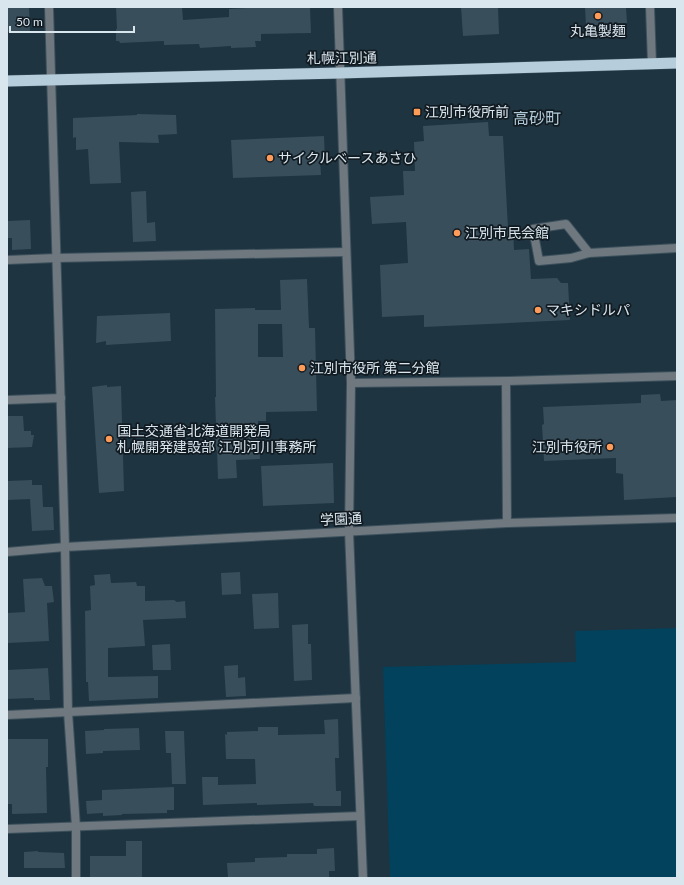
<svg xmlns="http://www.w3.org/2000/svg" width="684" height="885" font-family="Lato,'Noto Sans JP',sans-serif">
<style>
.green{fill:#02425c}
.building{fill:#384e5b;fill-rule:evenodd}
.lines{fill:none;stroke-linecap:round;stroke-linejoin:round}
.minor-casing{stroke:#3c505c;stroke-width:10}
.tertiary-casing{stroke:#3c505c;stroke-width:10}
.trunk-casing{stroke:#3c505c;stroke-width:12}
.minor{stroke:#6e787e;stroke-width:8}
.tertiary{stroke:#6e787e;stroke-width:8}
.trunk{stroke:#b6cedc;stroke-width:11}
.poi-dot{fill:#fe9b58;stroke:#111a20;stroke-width:1.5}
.labels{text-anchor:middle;stroke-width:3.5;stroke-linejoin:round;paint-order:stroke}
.poi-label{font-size:14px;fill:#d9e6ee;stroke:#111a20;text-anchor:start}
.street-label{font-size:14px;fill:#d9e6ee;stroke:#111a20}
.quarter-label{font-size:16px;fill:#b0c9d8;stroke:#111a20}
</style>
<rect width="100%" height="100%" fill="#1e3440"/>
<polygon class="green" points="677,628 677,878 390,878 383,667 576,662 575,631"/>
<g class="building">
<polygon points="7,7 29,7 30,31 7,32"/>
<polygon points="116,7 182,7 183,20 229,17 229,9 263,7 310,7 311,33 261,34 261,41 255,41 256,47 231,48 231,46 200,48 199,44 164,45 164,41 120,43 119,41 116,41 116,29 117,29"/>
<polygon points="461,7 498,7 499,34 463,36"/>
<polygon points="585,7 626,7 627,23 586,26"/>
<polygon points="137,114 176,115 177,134 158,135 159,143 119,142 121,183 90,184 88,149 76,150 76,137 73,138 73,118 137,115"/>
<polygon points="488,122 489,136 503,136 508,228 513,228 514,250 529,249 531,279 557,278 561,283 568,283 570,320 424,327 424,315 382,317 380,265 408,263 406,222 372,224 370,197 404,195 403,171 415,171 414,142 424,141 423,126"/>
<polygon points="324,136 325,160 320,160 321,175 233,178 231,140"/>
<polygon points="146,191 147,223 155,222 156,241 133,242 131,192"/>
<polygon points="30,220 31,249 12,250 12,238 7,238 7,221"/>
<path d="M307 279 309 328H315L317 411 266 412V421H258L260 459 236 460 237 478 218 479 217 450H216L215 426H216L215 397H216L215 309 255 308V310H281L280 280ZM258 324H282L283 357H258Z"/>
<polygon points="170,313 171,341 106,345 106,341 96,343 97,316"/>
<polygon points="107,385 107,387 121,386 124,491 99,493 92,387"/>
<polygon points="660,394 661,401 677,400 677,497 624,500 623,474 616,473 616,458 544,461 542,425 544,424 543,407 641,403 641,395"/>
<polygon points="7,416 23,416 24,431 31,431 31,435 34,435 32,447 7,448"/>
<polygon points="333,463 334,503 263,506 261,466"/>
<polygon points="32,480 32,485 42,485 43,507 53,507 54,530 32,531 30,499 8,500 7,481"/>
<polygon points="240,572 241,594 222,595 221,573"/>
<polygon points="110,574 111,583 136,582 137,586 145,586 145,601 174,600 177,602 185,601 186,618 143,620 145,646 108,648 108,677 158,676 158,698 89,701 88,682 86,682 85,611 91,610 90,586 95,585 94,575"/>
<polygon points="42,578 45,586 52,586 54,602 47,603 49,641 7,643 7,613 25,612 23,579"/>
<polygon points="278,593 279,628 254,629 252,594"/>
<polygon points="308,624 308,644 311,644 312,680 294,681 292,625"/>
<polygon points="170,644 171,670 153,670 152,645"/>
<polygon points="238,665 238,678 245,677 246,696 226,697 224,666"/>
<polygon points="48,668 50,700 34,700 34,698 7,699 7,670"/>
<polygon points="338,719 339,758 335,758 336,791 341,791 341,806 314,806 313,803 257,805 257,803 203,805 202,777 218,777 218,785 256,784 255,759 226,759 225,734 227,735 227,732 258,731 258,727 278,727 278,735 325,734 324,720"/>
<polygon points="139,728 140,750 103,751 103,753 86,754 85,731 104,730 104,729"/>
<polygon points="165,731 184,731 186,784 172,784 171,753 166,753"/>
<polygon points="7,739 48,739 48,767 46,767 47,813 12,814 12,804 7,804"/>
<polygon points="174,787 174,810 167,810 167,813 122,814 122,815 103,816 103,813 87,814 86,801 102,800 102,790"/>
<polygon points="126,841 142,841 142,878 90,878 90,856 126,856"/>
<polygon points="334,848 335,871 329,871 329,878 228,878 227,863 255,862 255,858 287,857 287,854 317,854 317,849"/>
<polygon points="38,851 38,852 64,853 65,868 24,868 24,852"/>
</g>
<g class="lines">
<defs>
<g id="minor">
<polyline points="49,7 65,547 68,712 76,827 76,878"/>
<polyline points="338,7 351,383 349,531 363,878"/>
<polyline points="650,7 652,64"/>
<polyline points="589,253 566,224 533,229 539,261 571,258 589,253 677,248"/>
<polyline points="7,260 56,258 346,252"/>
<polyline points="506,381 507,523"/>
<polyline points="351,383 506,381 677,376"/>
<polyline points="7,400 61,398"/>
<polyline points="7,715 356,698"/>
<polyline points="7,829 360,816"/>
</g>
<polyline id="tertiary" points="7,552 65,547 507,523 677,518"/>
<polyline id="trunk" points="7,81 340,73 677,63"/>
</defs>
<use href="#minor" class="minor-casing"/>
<use href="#tertiary" class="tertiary-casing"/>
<use href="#trunk" class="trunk-casing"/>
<use href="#minor" class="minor"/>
<use href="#tertiary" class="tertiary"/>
<use href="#trunk" class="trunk"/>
</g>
<g class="poi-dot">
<circle cx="598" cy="16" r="4"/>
<rect x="413" y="108" width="8" height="8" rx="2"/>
<circle cx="270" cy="158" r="4"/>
<circle cx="457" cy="233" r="4"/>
<circle cx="538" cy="310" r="4"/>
<circle cx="302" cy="368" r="4"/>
<circle cx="109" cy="439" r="4"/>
<circle cx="610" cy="447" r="4"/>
</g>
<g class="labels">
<g class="poi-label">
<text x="598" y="36" text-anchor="middle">丸亀製麺</text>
<text x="425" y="117">江別市役所前</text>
<text x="278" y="163">サイクルベースあさひ</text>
<text x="465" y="238">江別市民会館</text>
<text x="546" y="315">マキシドルパ</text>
<text x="310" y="373">江別市役所 第二分館</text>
<text x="117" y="436">国土交通省北海道開発局<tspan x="117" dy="16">札幌開発建設部 江別河川事務所</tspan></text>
<text x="602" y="452" text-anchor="end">江別市役所</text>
</g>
<g class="street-label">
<text transform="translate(342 58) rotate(-1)" y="5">札幌江別通</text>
<text transform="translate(341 519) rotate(-3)" y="5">学園通</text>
</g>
<g class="quarter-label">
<text x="537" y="124">高砂町</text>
</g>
</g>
<rect width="684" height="885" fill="none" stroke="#d9e6ee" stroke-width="16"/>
<path d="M10 26v6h124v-6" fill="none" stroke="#d9e6ee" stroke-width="2"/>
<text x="16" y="26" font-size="12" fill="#d9e6ee" stroke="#111a20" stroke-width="3" paint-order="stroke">50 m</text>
</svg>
